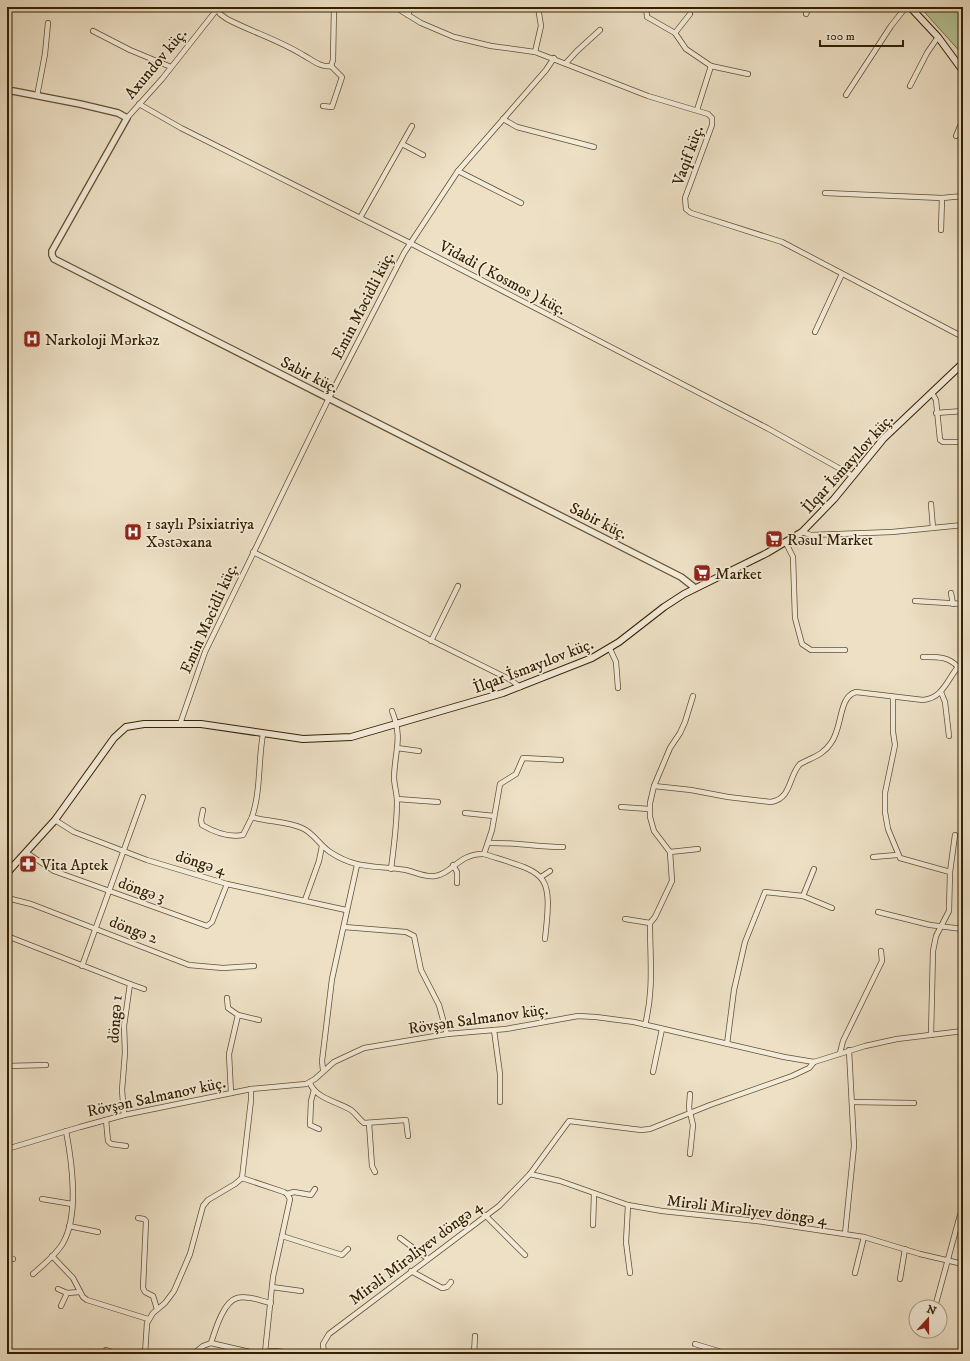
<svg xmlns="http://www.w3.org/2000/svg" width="970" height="1361" font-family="'IM FELL DW Pica',serif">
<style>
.green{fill:#b5c396;stroke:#74724b}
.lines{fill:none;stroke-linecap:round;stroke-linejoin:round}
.minor-casing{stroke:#625031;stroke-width:6}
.tertiary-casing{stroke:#625031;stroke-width:8}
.secondary-casing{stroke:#342000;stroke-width:8}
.minor{stroke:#f3ebd9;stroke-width:4.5}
.tertiary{stroke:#f3ebd9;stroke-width:5.5}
.secondary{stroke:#f3ebd9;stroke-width:6}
.labels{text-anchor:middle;stroke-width:3.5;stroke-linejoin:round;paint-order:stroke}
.street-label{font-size:16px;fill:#342000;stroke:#f3ebd9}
.poi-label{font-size:16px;fill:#342000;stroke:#f3ebd9;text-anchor:start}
</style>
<rect width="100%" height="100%" fill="#ede0c5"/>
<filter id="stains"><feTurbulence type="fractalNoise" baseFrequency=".005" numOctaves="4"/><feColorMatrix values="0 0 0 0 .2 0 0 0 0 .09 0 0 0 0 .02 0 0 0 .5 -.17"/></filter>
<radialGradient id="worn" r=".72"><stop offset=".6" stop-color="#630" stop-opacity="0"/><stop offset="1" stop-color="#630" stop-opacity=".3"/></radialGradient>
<polygon class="green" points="920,7 960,7 963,11 963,55"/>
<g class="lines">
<defs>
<g id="minor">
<path d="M216 7 220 14 227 19C252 32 279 40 303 55 311 59 321 68 331 66L333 60 334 7"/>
<polyline points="395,7 421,23 454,37 491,46 535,52 648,96 708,114 712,118 712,125 685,198 686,209 691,213 782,242 963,337"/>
<polyline points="646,7 647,17 675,33 686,49 711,66 748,74"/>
<polyline points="806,14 809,7"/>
<polyline points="408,15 411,7"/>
<polyline points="93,31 130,50 171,67"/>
<polyline points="675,33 690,14"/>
<polyline points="535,52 541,26 538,7"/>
<polyline points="566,63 577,51 600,30"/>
<polyline points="910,86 927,53 938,37"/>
<polyline points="846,95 891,26 906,7"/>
<polyline points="37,96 45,54 48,23"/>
<polyline points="139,104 181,128 410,243 767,428 853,476"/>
<polyline points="323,106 332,107 342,77 331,66"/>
<polyline points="697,110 711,66"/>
<polyline points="127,118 162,79 218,8"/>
<polyline points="503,119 517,127 594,147"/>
<polyline points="956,136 963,119"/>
<polyline points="402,144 423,155"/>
<polyline points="458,171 521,203"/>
<polyline points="825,193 942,198 963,196"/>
<polyline points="360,218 412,126"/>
<polyline points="941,230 942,198"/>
<polyline points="815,332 842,274"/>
<polyline points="932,393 936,400 940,440 943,442 963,442"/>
<polyline points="936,413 963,411"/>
<polyline points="931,504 933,528"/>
<polyline points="802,532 811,535 892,532 963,525"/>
<polyline points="786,543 793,557 795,618 802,644 811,650 845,650"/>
<polyline points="253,552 511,680 520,687"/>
<polyline points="951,593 953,604"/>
<polyline points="915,601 963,604"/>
<polyline points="431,641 458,586"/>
<polyline points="610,649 616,662 618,688"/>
<path d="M923 657C937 657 948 656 958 667"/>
<polyline points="941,692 945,702 949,736"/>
<polyline points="893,697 893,732 895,745 885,793 885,812 888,829 900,858 950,872 949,911 936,936 933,951 931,1035"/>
<polyline points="180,724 205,652 329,398 404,253 458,171 546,70 554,58"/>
<path d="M263 734C258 762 261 790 252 817 268 822 287 821 302 828 314 833 319 845 330 852 357 870 376 865 406 870 415 872 426 878 435 876 452 874 459 853 484 854 547 874 553 870 545 939"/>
<polyline points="397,748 419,751"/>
<path d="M654 786 691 790 728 797 771 802C792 798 788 777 800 764 813 757 823 755 831 743 843 727 838 697 856 692L923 700C943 698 947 680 958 667L963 665"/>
<polyline points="397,799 438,802"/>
<polyline points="621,807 649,809"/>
<path d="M203 810 201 820 202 825C214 832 228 838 243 835L252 817"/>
<polyline points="465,813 494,816"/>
<polyline points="55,820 74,832 147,860 227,884 346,910"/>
<path d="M488 843C514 842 538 847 563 847"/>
<polyline points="670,852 698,849"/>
<polyline points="27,853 54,871 207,926 212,922 227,884"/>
<polyline points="484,854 492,830 500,784 516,774 523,758 561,760"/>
<polyline points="873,857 897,855"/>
<polyline points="453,865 457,872 457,883"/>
<path d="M391 869C394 846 397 824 397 801 397 793 394 785 394 777 395 749 403 739 392 711"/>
<polyline points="950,872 955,835"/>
<polyline points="541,877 550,871"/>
<polyline points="803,896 814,869"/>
<polyline points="7,898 31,904 189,965 223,968 254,966"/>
<polyline points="305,900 319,861 322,846"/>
<polyline points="878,912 930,925 963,929"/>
<polyline points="625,919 650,923"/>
<polyline points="344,927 406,932 414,936 421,970 439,1005 447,1034"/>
<polyline points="7,936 130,984 124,1026 125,1053 122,1090 124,1115"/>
<polyline points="82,966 143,797"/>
<polyline points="130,984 144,989"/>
<polyline points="227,998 228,1008 238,1015 229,1054 231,1093"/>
<polyline points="238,1015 259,1020"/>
<path d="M645 1025C654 990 650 959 650 923L655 917 672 881 670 852 654 831 650 817V803L654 786 670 748 680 733 685 722 693 696"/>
<polyline points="494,1030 500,1074 500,1102"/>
<polyline points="727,1044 734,990 745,942 765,892 803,896 832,908"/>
<polyline points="840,1053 843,1041 882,961 881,951"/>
<polyline points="7,1066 46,1065"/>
<polyline points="323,1070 322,1061 332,979 357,865"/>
<polyline points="653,1072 662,1029"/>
<path d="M310 1083C315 1098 338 1102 351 1110 356 1114 359 1119 364 1123L406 1120 408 1136"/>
<polyline points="314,1090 311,1101 310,1125 319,1129"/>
<polyline points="852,1102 914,1103"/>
<polyline points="106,1120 108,1141 111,1144 126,1146"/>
<polyline points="369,1123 372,1166 375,1172"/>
<polyline points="7,1149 80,1127 124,1115 251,1089 306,1084 315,1079 334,1062 364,1048 447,1034 506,1029 578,1016 596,1017 634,1022 784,1057 814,1062 865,1046 897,1039 963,1031"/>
<polyline points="690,1154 693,1125 689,1108 690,1094"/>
<polyline points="530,1174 560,1181 628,1205 662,1211 757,1221 864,1237 920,1254 963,1264"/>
<polyline points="242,1178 284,1192 287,1194 290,1199 273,1277 265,1352"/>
<polyline points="287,1194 294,1192 311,1195 315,1189"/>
<polyline points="42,1199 72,1204"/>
<polyline points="628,1205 626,1242 630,1273"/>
<polyline points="485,1215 525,1255"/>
<polyline points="138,1218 144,1219 146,1221 143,1288 145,1292 153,1296 157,1309"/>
<polyline points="593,1225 594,1194"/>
<polyline points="69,1226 98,1232"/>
<polyline points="845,1234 854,1146 849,1050"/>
<polyline points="282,1236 342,1255 348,1249"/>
<polyline points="400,1238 428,1259"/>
<polyline points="52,1256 73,1278 83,1297 87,1300 148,1319"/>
<polyline points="7,1257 13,1259"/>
<polyline points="411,1271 442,1288 447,1287 451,1282"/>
<polyline points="855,1273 864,1237"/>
<path d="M33 1274C43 1265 56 1255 63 1243 79 1215 72 1162 66 1131"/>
<polyline points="900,1279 905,1249"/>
<polyline points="272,1287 301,1291"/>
<polyline points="58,1289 67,1293"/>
<polyline points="61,1306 67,1293 80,1292"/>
<polyline points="935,1307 960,1215"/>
<path d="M211 1343C215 1331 223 1302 237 1298 247 1295 261 1301 271 1303"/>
<polyline points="695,1344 728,1354"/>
<polyline points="106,1350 118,1354"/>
<polyline points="7,1351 7,1352"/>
<polyline points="145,1354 147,1323 153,1313 165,1303 174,1291 190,1254 203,1206 208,1200 235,1184 242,1178 251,1100 251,1089"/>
<polyline points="193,1354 203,1346 211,1343 254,1353 274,1351 306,1354"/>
<polyline points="324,1354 323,1344 329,1334 499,1206 530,1174 569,1121 641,1130 650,1129 710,1105 792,1076 809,1068 814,1062"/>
<polyline points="474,1354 475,1336"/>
</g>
<polyline id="tertiary" points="7,93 13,91 80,104 118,113 127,118 52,251 52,255 54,259 681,577 695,588"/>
<g id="secondary">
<polyline points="910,7 938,37 963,71"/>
<polyline points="7,873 55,820 114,738 126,727 144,724 201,724 303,739 351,737 503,693 592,658 619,642 664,607 684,594 767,553 802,532 834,499 884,438 963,363"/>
</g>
</defs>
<use href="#minor" class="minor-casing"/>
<use href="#tertiary" class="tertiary-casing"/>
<use href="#secondary" class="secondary-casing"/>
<use href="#minor" class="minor"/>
<use href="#tertiary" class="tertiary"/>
<use href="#secondary" class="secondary"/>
</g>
<defs>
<symbol id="hospital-square" viewBox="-11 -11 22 22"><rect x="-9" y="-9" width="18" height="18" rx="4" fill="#8f2418" stroke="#f3ebd9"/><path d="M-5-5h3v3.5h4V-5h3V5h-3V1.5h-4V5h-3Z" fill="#fff"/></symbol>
<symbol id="supermarket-square" viewBox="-11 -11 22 22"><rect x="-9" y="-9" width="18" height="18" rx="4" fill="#8f2418" stroke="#f3ebd9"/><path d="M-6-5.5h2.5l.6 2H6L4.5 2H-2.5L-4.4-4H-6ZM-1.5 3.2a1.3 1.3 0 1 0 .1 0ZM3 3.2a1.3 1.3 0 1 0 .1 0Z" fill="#fff"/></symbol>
<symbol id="pharmacy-square" viewBox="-11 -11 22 22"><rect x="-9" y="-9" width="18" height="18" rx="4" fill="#8f2418" stroke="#f3ebd9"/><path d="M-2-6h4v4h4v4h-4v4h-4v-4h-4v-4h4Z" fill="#fff"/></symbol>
</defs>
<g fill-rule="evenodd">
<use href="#hospital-square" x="22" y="329" width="20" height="20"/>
<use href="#hospital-square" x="123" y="522" width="20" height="20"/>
<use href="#supermarket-square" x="764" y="529" width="20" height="20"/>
<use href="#supermarket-square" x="692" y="563" width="20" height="20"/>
<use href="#pharmacy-square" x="18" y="854" width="20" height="20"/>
</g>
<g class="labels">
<g class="street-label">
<text transform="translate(155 63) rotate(-50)" y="6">Axundov küç.</text>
<text transform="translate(687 155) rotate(-70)" y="6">Vaqif küç.</text>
<text transform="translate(503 277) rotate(28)" y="6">Vidadi ( Kosmos ) küç.</text>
<text transform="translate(362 305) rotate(-63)" y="6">Emin Məcidli küç.</text>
<text transform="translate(310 374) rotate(27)" y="6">Sabir küç.</text>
<text transform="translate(847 463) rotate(-48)" y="6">İlqar İsmayılov küç.</text>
<text transform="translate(599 520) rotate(27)" y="6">Sabir küç.</text>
<text transform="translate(208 618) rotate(-66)" y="6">Emin Məcidli küç.</text>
<text transform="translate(533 665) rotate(-21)" y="6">İlqar İsmayılov küç.</text>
<text transform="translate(201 862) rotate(17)" y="6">döngə 4</text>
<text transform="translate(142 889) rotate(19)" y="6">döngə 3</text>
<text transform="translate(134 929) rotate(21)" y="6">döngə 2</text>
<text transform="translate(478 1018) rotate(-8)" y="6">Rövşən Salmanov küç.</text>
<text transform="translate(114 1019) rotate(-86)" y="6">döngə 1</text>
<text transform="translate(156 1096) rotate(-12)" y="6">Rövşən Salmanov küç.</text>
<text transform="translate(747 1209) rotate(7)" y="6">Mirəli Mirəliyev döngə 4</text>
<text transform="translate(415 1252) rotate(-37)" y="6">Mirəli Mirəliyev döngə 4</text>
</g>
<g class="poi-label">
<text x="45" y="345">Narkoloji Mərkəz</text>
<text x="146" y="529">1 saylı Psixiatriya<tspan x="146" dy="18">Xəstəxana</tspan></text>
<text x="787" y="545">Rəsul Market</text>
<text x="715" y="579">Market</text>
<text x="41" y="870">Vita Aptek</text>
</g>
</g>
<rect width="970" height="1361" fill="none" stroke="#ede0c5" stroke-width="24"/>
<rect x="8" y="8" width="954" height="1345" fill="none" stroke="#342000" stroke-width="2"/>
<rect x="12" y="12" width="946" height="1337" fill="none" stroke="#342000"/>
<g transform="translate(928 1319) rotate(21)"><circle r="19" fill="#f3ebd9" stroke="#a79a82"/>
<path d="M0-3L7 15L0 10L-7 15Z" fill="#8f2418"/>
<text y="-6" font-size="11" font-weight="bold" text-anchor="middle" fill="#342000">N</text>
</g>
<path d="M820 40v6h83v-6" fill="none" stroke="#342000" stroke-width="2"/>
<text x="826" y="40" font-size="12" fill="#342000" stroke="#f3ebd9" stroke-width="3" paint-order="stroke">100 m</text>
<rect width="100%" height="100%" filter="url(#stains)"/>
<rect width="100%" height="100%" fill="url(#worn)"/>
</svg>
